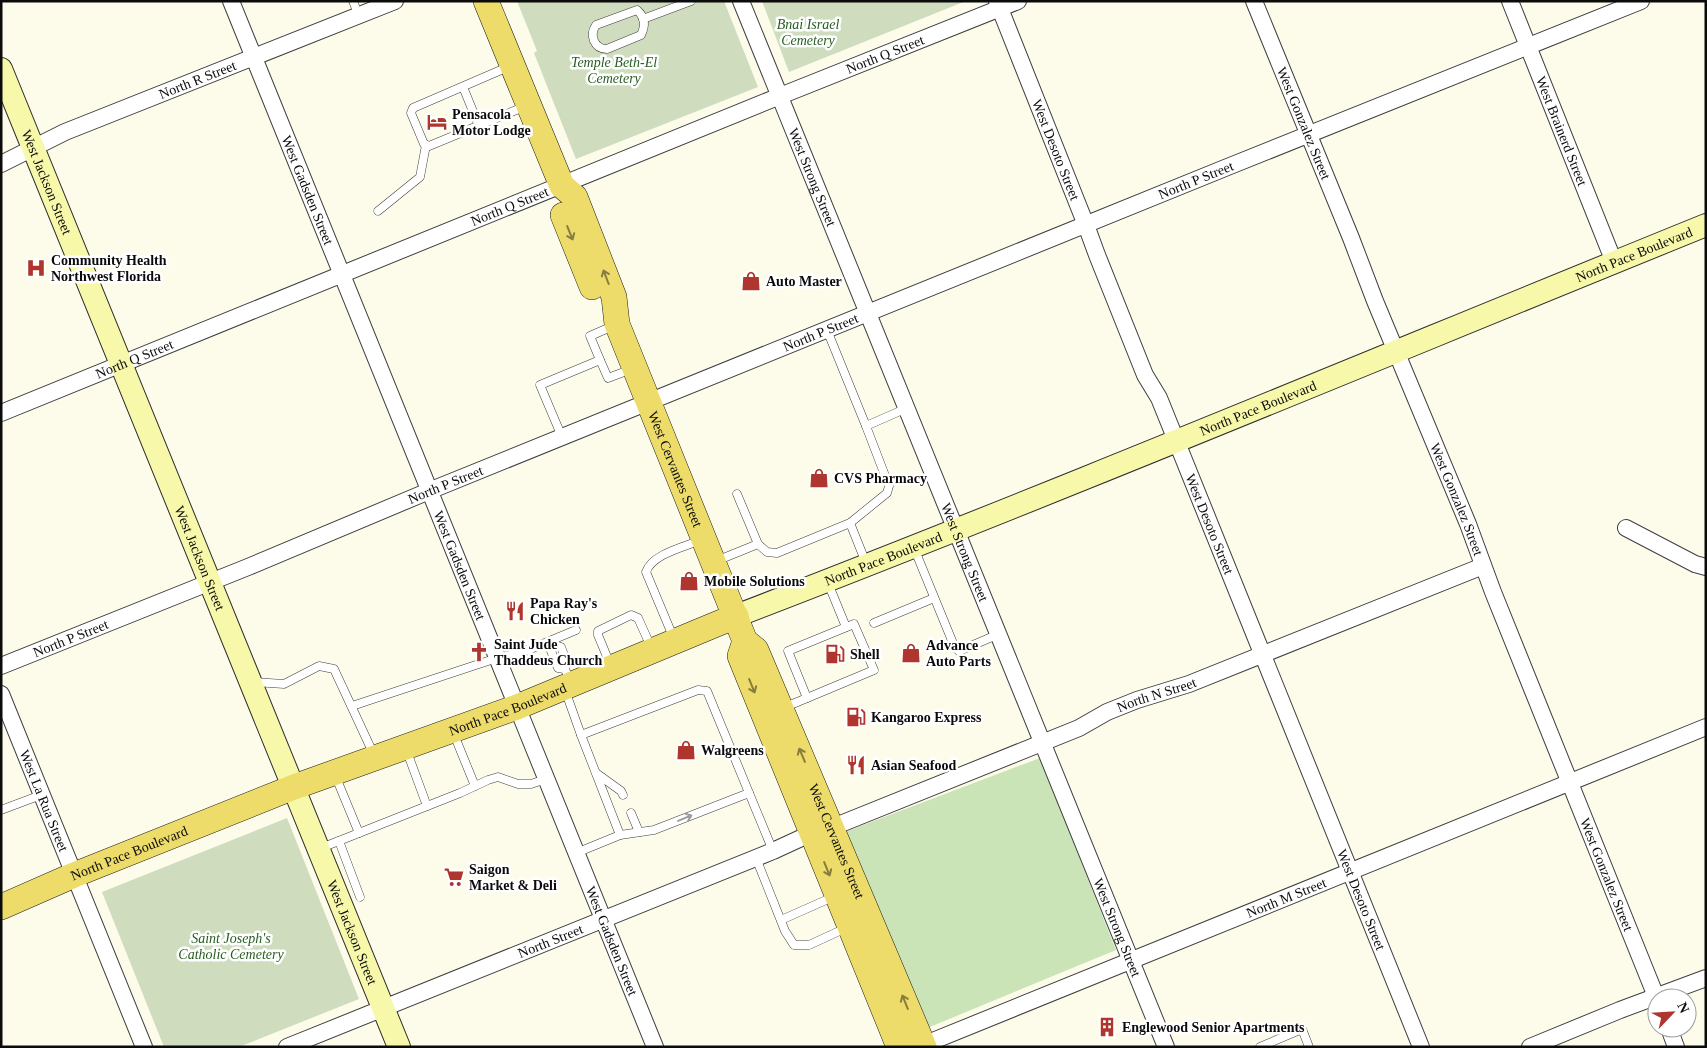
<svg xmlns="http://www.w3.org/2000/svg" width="1707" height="1048" font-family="Georgia,serif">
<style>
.green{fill:#cae4b7}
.cemetery{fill:#cfdcbe}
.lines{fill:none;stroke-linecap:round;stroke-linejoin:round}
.lane-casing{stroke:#3e3e3e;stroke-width:9}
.street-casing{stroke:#3e3e3e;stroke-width:18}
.secondary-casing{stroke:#2d2d2d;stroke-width:24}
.primary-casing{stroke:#1c1c1c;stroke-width:26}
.lane{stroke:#fff;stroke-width:8}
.street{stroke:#fff;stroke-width:16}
.secondary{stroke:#f8f8aa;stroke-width:22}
.primary{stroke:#eddb6a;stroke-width:25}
.oneway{stroke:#877d3f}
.oneway2{stroke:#9d9d9d}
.labels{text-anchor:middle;stroke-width:5;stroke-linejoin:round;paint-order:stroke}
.park-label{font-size:14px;font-style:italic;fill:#275c21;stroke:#fff}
.street-label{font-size:14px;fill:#0b0b0b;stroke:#fff}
.poi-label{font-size:14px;font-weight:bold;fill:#0b0b0b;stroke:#fff;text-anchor:start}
</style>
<rect width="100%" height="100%" fill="#fdfcea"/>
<polygon class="green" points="1040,758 1116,950 925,1029 842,833"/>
<g class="cemetery">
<polygon points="517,1 724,1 758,87 576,159 534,53 537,51"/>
<polygon points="762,1 966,1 789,72"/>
<polygon points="287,818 359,999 239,1047 164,1047 102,892"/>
</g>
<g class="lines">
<defs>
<g id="lane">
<polyline points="353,1 359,16"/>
<path d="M637 10C645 17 646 25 641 35L607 49C594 49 589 35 596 25Z"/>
<polyline points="643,19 691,1"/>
<polyline points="508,67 413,108 411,113 424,144 429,146 526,106"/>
<polyline points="463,87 479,126"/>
<polyline points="378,211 420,177 426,145"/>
<polyline points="827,330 866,426 907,408"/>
<polyline points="600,360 608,378 632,369"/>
<polyline points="562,437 540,385 600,360 590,336 613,326"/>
<polyline points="737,494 758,544"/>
<polyline points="914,548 955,648 959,651 999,634"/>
<polyline points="716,561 758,544 767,552 777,553 850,523"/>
<polyline points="866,563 850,523 887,493 889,486 866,426"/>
<polyline points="828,583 846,627"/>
<polyline points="874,623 934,598"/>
<polygon points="854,624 874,670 807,698 788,651"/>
<path d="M674 639 646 572C652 554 684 547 701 540"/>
<polyline points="553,640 555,645 561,647 567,663 565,669 570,681"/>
<polyline points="555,645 551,651 558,668 565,669"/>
<polyline points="610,664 598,635 598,631 631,615 638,618 651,647"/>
<polyline points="253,682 284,684 319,666 334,669 374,755"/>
<polyline points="565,690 581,735 620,835 576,853"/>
<polyline points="352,706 497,658 521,653 576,630"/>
<polyline points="783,708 807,698"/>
<polyline points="453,732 475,786"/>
<polyline points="581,735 698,690 707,691 773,851"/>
<polyline points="406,749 427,806"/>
<polyline points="596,773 621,791 623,795"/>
<polyline points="335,775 359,833"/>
<polyline points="1,810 41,795"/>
<polyline points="631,813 639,832"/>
<polyline points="620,835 654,830 749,793"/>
<polyline points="339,841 360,897"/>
<polyline points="321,848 460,793 488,780 498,777 518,784 531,784 546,779"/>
<polyline points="756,858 785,931 794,945 809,945 846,928"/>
<polyline points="781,920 833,897"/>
<polyline points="1260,1047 1302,1029 1309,1047"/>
</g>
<g id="street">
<path id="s1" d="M231 1 655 1047"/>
<path id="s2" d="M741 1 1166 1047"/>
<path id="s3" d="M997 1 1086 225 1097 255 1145 375 1159 398 1421 1047"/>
<path id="s4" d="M1254 1 1351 238 1375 301 1468 524 1493 592 1657 999"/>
<path id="s5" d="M1510 1 1614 262"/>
<path id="s6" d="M1 164 65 132 395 1"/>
<path id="s7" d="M1 413 780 96 1018 1"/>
<polyline points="1626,528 1695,564 1706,567"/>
<path id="s8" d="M1 666 248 567 429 491 1225 168 1641 1"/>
<path id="s9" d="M1 694 144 1047"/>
<path id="s10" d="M833 827 1079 728 1107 712 1137 700 1189 684 1483 566"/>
<polyline points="1669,1028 1676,1047"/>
<path id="s11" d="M923 1045 1706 727"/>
<path id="s12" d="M287 1047 773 851 812 833"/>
<polyline points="1530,1047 1620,1010 1706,978"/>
</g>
<g id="secondary">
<path id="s13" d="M1 69 399 1047"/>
<path id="s14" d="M736 616C1061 491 1383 356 1706 225"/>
</g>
<g id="primary">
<path id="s15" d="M486 1 562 186 575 197 614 297 617 324 745 641 756 650 924 1047"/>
<polyline points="563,215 592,287"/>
<polyline points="745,641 740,656 899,1047"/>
<path id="s16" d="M1 907 74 875 294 787 517 707 736 616"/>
</g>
</defs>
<use href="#lane" class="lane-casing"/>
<use href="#street" class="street-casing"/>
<use href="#secondary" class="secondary-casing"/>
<use href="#primary" class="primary-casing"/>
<use href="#lane" class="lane"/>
<use href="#street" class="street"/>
<use href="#secondary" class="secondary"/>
<use href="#primary" class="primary"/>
</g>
<defs><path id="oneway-shaft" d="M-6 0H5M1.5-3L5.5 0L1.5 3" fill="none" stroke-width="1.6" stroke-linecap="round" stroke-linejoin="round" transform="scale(1.25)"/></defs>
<g class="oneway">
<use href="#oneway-shaft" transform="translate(570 233) rotate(68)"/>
<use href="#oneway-shaft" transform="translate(606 277) rotate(-111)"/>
<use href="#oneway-shaft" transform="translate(752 686) rotate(68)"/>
<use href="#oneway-shaft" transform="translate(802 755) rotate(-113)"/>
<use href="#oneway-shaft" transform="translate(827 869) rotate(68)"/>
<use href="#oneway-shaft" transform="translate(905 1002) rotate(-112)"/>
</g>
<use class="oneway2" href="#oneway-shaft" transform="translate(685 818) rotate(-22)"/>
<defs>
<symbol id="hotel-bare" viewBox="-9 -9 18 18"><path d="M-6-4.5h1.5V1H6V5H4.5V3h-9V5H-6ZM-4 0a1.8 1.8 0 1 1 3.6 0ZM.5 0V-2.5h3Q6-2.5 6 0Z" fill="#ae362f" stroke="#fff" stroke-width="2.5" paint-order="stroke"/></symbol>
<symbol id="hospital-bare" viewBox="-9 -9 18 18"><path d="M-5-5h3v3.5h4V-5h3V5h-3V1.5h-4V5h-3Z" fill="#ae362f" stroke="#fff" stroke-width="2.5" paint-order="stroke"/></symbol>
<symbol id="shop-bare" viewBox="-9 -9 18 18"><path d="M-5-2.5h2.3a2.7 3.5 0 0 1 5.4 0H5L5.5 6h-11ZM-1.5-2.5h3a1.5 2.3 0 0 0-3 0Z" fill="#ae362f" stroke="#fff" stroke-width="2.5" paint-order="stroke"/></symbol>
<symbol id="restaurant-bare" viewBox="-9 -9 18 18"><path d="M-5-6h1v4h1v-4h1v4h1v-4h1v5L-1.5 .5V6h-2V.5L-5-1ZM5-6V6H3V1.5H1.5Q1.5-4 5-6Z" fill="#ae362f" stroke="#fff" stroke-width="2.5" paint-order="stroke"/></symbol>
<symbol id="church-bare" viewBox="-9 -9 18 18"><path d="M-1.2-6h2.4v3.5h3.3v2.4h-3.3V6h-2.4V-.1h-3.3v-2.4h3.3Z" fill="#ae362f" stroke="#fff" stroke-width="2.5" paint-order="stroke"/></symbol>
<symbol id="fuel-bare" viewBox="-9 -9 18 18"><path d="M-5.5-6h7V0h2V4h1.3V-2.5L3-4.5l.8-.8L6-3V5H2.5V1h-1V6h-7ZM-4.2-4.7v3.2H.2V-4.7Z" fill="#ae362f" stroke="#fff" stroke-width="2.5" paint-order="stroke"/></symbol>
<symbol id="supermarket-bare" viewBox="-9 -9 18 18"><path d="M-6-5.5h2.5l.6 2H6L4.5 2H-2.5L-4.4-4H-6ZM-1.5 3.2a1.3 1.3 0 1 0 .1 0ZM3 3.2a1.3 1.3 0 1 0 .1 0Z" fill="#ae362f" stroke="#fff" stroke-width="2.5" paint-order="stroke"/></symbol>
<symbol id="building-bare" viewBox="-9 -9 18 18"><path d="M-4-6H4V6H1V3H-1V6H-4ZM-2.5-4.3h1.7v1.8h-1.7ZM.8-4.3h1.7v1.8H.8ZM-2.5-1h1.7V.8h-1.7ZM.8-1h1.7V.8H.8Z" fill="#ae362f" stroke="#fff" stroke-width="2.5" paint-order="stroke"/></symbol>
</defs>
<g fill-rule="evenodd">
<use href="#hotel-bare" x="423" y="108" width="28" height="28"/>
<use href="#hospital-bare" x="22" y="254" width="28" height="28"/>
<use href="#shop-bare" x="737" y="267" width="28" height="28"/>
<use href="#shop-bare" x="805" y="464" width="28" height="28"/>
<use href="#shop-bare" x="675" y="567" width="28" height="28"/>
<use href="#restaurant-bare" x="501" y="597" width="28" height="28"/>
<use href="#church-bare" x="465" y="638" width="28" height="28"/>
<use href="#shop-bare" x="897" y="639" width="28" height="28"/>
<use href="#fuel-bare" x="821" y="640" width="28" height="28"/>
<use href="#fuel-bare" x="842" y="703" width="28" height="28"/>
<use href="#shop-bare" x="672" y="736" width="28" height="28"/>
<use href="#restaurant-bare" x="842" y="751" width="28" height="28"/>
<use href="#supermarket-bare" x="440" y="863" width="28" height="28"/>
<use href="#building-bare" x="1093" y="1013" width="28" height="28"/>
</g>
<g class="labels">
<g class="park-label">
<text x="808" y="29">Bnai Israel<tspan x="808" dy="16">Cemetery</tspan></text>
<text x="614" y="67">Temple Beth-El<tspan x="614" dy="16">Cemetery</tspan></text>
<text x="231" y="943">Saint Joseph's<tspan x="231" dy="16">Catholic Cemetery</tspan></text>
</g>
<g class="street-label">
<text dy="5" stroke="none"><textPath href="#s7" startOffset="954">North Q Street</textPath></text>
<text dy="5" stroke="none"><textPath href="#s6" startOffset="214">North R Street</textPath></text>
<text dy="5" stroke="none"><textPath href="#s4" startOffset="132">West Gonzalez Street</textPath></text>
<text dy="5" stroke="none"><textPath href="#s5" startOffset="140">West Brainerd Street</textPath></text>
<text dy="5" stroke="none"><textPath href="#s3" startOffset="160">West Desoto Street</textPath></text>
<text dy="5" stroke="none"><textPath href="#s2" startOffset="190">West Strong Street</textPath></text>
<text dy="5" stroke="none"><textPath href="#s8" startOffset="1290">North P Street</textPath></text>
<text dy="5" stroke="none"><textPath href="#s13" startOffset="122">West Jackson Street</textPath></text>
<text dy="5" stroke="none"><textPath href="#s1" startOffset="204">West Gadsden Street</textPath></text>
<text dy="5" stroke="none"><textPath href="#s7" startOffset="549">North Q Street</textPath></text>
<text dy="5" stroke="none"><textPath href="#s14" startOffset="968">North Pace Boulevard</textPath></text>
<text dy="5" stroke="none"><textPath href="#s8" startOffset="885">North P Street</textPath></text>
<text dy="5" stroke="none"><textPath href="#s7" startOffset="144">North Q Street</textPath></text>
<text dy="5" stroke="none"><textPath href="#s14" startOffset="562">North Pace Boulevard</textPath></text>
<text dy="5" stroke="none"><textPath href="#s15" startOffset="508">West Cervantes Street</textPath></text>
<text dy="5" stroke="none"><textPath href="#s8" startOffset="480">North P Street</textPath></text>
<text dy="5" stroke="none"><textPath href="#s4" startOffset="538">West Gonzalez Street</textPath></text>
<text dy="5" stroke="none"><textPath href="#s3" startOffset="565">West Desoto Street</textPath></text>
<text dy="5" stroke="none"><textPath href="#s2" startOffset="595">West Strong Street</textPath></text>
<text dy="5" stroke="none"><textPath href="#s13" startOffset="528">West Jackson Street</textPath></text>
<text dy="5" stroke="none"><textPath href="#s14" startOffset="158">North Pace Boulevard</textPath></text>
<text dy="5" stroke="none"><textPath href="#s1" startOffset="609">West Gadsden Street</textPath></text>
<text dy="5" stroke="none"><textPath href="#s8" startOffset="75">North P Street</textPath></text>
<text dy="5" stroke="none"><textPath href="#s10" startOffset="350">North N Street</textPath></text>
<text dy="5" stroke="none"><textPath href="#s16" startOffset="544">North Pace Boulevard</textPath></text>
<text dy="5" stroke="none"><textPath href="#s9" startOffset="115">West La Rua Street</textPath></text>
<text dy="5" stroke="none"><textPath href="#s15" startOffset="915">West Cervantes Street</textPath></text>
<text dy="5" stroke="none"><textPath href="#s16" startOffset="139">North Pace Boulevard</textPath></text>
<text dy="5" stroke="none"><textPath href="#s4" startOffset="942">West Gonzalez Street</textPath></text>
<text dy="5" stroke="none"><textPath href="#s11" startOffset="392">North M Street</textPath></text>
<text dy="5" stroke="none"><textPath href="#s3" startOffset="970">West Desoto Street</textPath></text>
<text dy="5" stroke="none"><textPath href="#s2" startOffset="1000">West Strong Street</textPath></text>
<text dy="5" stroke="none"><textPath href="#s13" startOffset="932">West Jackson Street</textPath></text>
<text dy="5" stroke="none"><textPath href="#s12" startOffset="284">North Street</textPath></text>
<text dy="5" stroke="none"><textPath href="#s1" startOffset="1014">West Gadsden Street</textPath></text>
</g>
<g class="poi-label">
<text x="452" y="119">Pensacola<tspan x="452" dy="16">Motor Lodge</tspan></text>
<text x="51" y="265">Community Health<tspan x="51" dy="16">Northwest Florida</tspan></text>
<text x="766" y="286">Auto Master</text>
<text x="834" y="483">CVS Pharmacy</text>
<text x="704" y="586">Mobile Solutions</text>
<text x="530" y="608">Papa Ray's<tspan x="530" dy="16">Chicken</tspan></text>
<text x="494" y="649">Saint Jude<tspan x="494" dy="16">Thaddeus Church</tspan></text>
<text x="926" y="650">Advance<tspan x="926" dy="16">Auto Parts</tspan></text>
<text x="850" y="659">Shell</text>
<text x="871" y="722">Kangaroo Express</text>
<text x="701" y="755">Walgreens</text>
<text x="871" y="770">Asian Seafood</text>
<text x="469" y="874">Saigon<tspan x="469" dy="16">Market &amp; Deli</tspan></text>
<text x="1122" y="1032">Englewood Senior Apartments</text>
</g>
</g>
<rect width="1707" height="1048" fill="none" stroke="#0b0b0b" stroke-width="5"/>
<g transform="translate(1672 1013) rotate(65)"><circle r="24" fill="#ffffff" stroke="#9d9d9d"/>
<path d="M0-4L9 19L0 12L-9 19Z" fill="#ae362f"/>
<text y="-8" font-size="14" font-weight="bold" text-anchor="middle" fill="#0b0b0b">N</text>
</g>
</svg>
